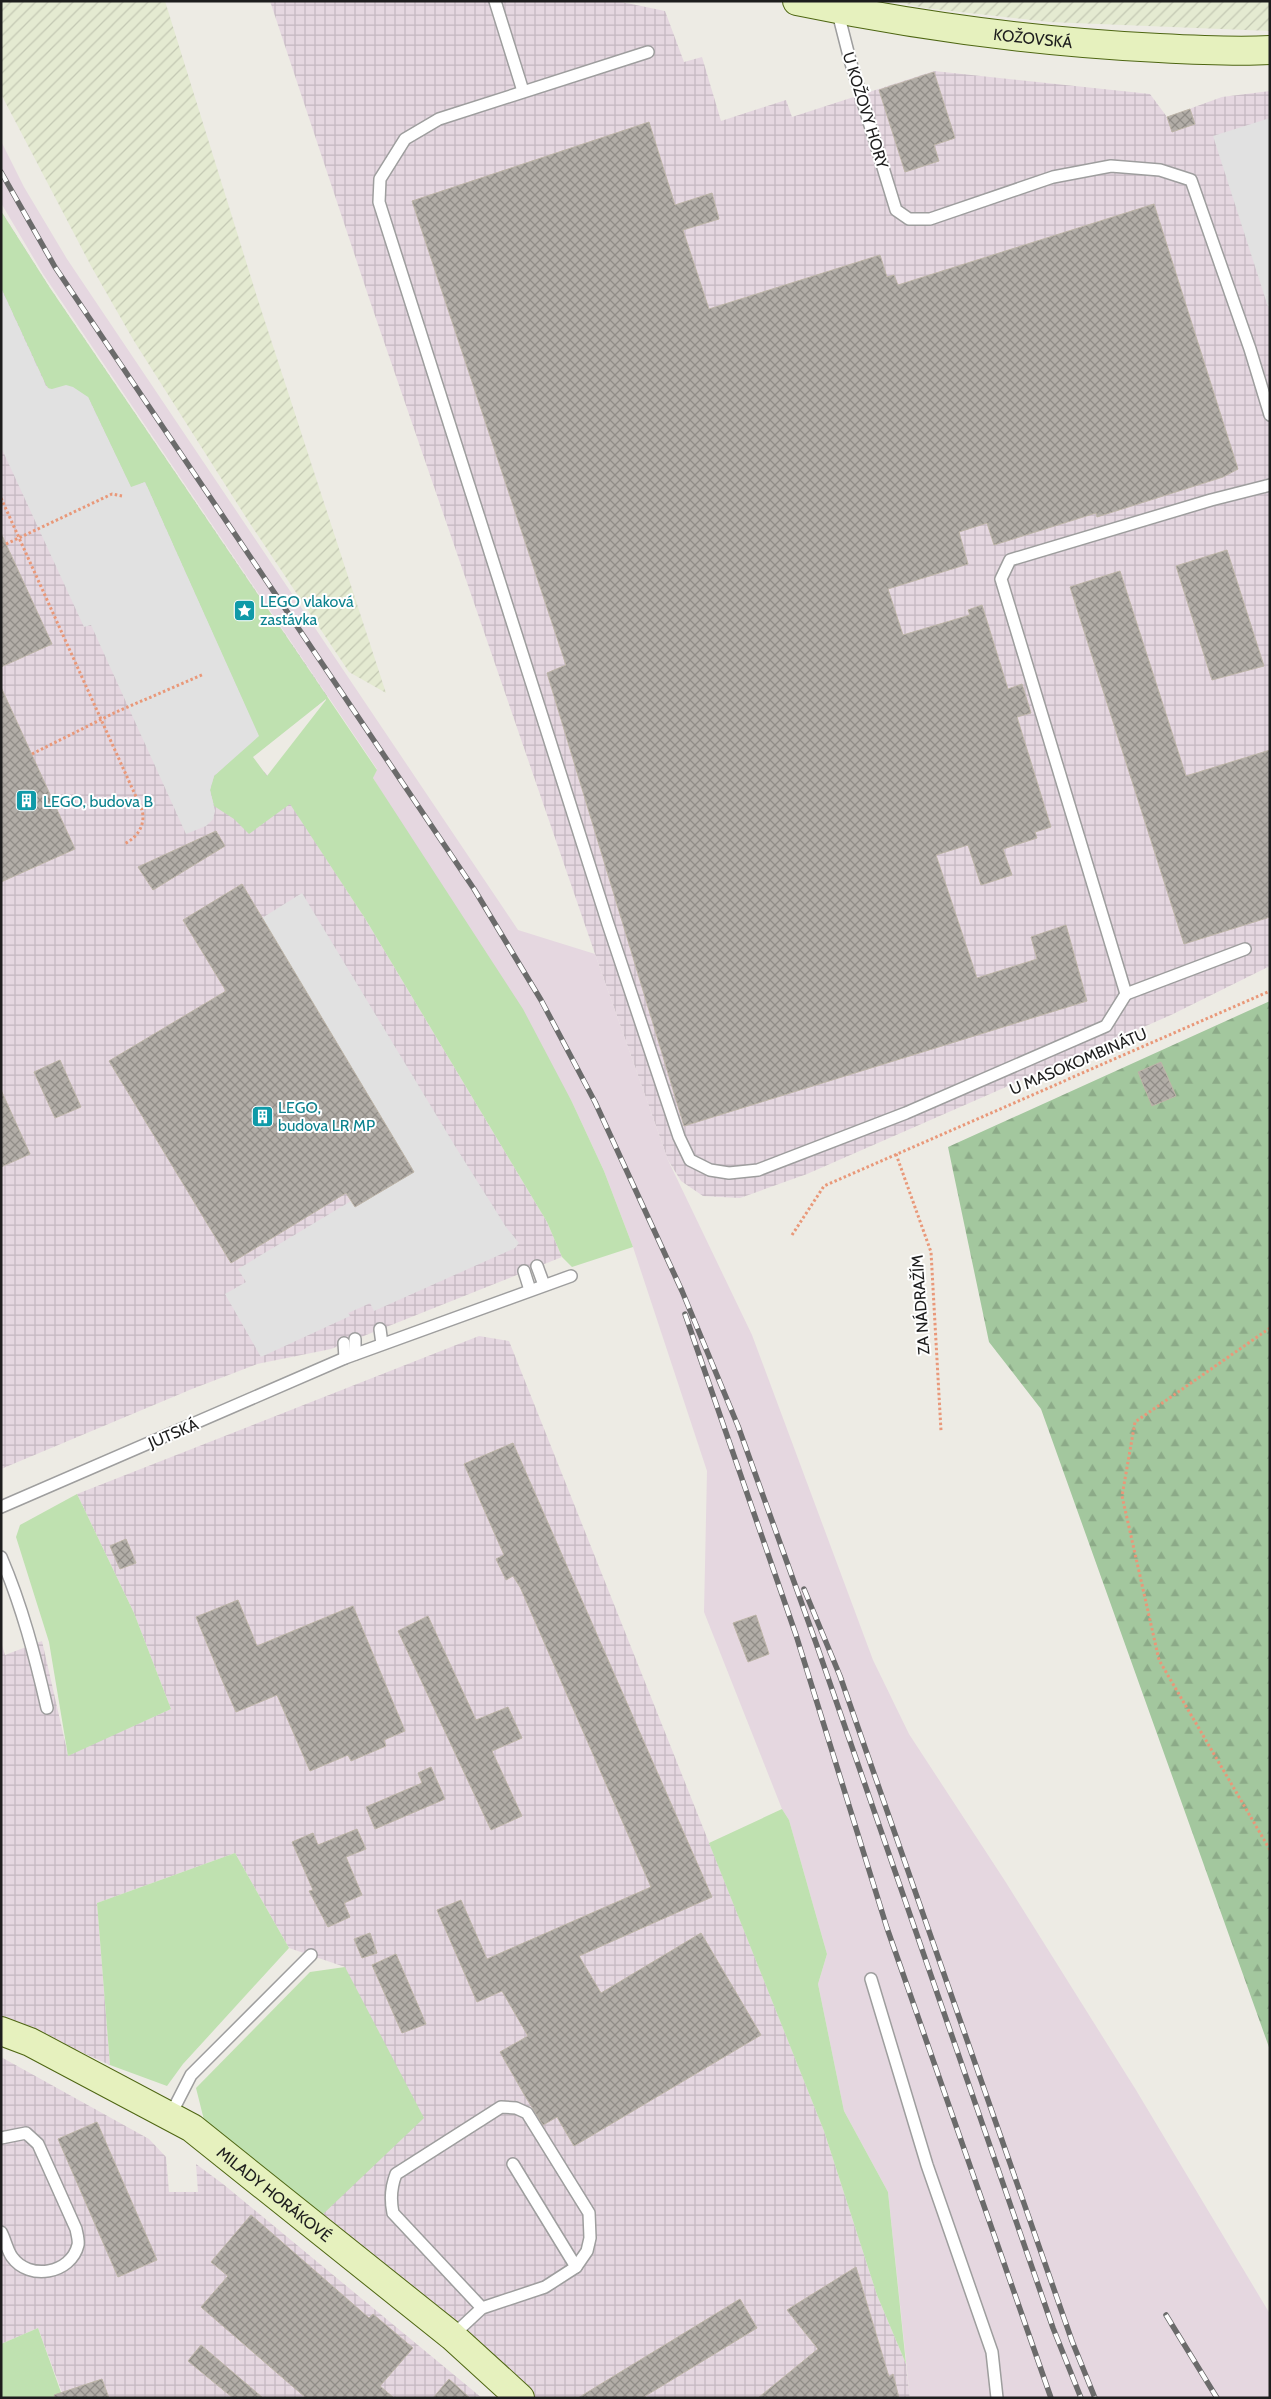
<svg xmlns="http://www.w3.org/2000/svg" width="1271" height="2399" font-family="Cabin,sans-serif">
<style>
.industrial{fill:url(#industrial-grid)}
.railway{fill:#e5d7e0}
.farmland{fill:url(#farmland-furrows)}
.grass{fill:#bfe1b0;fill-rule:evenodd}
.forest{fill:url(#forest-firs)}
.parking{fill:#e1e1e1}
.building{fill:url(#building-cross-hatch);stroke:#bdb5a8}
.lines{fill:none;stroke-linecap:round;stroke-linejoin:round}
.lane-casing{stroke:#9e9e9e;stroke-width:14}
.secondary-casing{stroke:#4e6612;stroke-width:30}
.path{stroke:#e99879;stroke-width:3;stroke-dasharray:2.5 2.5;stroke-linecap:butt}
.lane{stroke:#fff;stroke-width:11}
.secondary{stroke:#e6f1be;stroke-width:28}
.rail-casing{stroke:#6b6b6b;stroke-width:5.5}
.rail{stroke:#fff;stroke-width:4;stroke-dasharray:11;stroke-linecap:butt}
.labels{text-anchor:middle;stroke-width:4;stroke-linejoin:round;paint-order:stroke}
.street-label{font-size:16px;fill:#1d1d1d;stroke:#fff}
.culture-label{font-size:16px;fill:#0d838f;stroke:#fff;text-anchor:start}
</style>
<defs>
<pattern id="industrial-grid" width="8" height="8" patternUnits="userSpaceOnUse" patternTransform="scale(1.25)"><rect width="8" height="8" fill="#e5d7e0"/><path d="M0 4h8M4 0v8" fill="none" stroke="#c4b8c0"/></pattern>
<pattern id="farmland-furrows" width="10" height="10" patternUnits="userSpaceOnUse" patternTransform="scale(1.25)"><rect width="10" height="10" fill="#e4ead1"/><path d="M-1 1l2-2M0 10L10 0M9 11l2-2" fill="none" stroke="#c3c8b3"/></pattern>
<pattern id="forest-firs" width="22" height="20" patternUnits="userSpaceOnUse" patternTransform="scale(1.25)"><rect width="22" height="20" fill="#a3c79e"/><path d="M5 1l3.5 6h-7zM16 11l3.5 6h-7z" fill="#8caa88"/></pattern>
<pattern id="building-cross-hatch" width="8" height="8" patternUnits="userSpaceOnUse" patternTransform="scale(1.25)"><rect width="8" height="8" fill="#b2ada7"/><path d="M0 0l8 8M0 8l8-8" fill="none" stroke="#908c87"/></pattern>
</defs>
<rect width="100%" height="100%" fill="#edebe4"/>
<g class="industrial">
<polygon points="270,1 617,1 665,11 684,62 702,57 721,121 786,100 792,117 934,71 1150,94 1167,117 1222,97 1270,91 1270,966 1171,1015 807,1174 740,1198 703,1196 681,1181 668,1160 595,954 371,304"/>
<polygon points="1,211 50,288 328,697 252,757 290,803 366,920 547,1222 562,1257 331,1349 257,1364 192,1389 1,1469"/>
<polygon points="479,1336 509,1341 824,2131 877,2295 906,2364 910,2398 535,2398 321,2216 345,1967 289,1948 235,1853 97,1903 110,2065 1,2016 1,1642 5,1655 42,1641 68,1755 171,1709 134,1613 77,1494"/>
<polygon points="1,2057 149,2139 166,2157 169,2192 198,2192 196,2164 223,2184 482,2398 64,2398 38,2328 1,2344"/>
</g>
<polygon class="railway" points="1,141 24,187 67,259 518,930 595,954 668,1160 752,1335 873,1660 909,1734 1005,1881 1136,2090 1270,2314 1270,2398 910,2398 888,2192 844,2111 818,1984 827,1954 789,1820 782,1809 704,1612 707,1471 633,1247 604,1171 572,1102 373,778 377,769 43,274 1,203"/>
<g class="farmland">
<polygon points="1,1 165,1 258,300 386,693 349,672 247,519 134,341 91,266 1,94"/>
<polygon points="893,1 1270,1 1270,31 1049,22 925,8"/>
</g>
<g class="grass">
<path d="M1 211 50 288 377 770 373 778 523 1009 572 1102 604 1171 633 1247 572 1267 562 1257 547 1222 366 920 290 804 249 834 234 819 214 806 210 790 214 776 258 735 145 482 131 488 88 397 49 389 46 385 1 288ZM326 699V700L267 776 253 757Z"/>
<polygon points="77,1494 134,1613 171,1709 68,1756 49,1642 16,1537 20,1525"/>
<polygon points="782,1809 789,1820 827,1954 818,1984 844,2111 888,2192 906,2364 877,2295 824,2131 709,1843"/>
<polygon points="235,1853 289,1948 183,2064 167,2086 110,2065 97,1903"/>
<polygon points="345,1967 424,2118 321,2216 204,2120 196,2088 310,1972"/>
<polygon points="38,2328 63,2398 1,2398 1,2344"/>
</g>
<polygon class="forest" points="1270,1001 1270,2050 1041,1409 989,1342 948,1147"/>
<g class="parking">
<polygon points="1270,118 1270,313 1213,136"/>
<polygon points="1,288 47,388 52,389 66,385 73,387 88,397 131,487 145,482 259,736 214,776 210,790 215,811 213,819 206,826 186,834 91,625 84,627 1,447"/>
<polygon points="302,893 455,1146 506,1227 519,1243 515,1248 374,1311 370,1303 364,1306 348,1313 350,1316 261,1357 225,1294 246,1282 238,1269 351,1201 355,1207 414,1172 262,918"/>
</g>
<g class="building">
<polygon points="934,72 955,138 934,145 939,161 905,172 879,90"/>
<polygon points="1190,109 1195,124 1172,132 1167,117"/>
<polygon points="649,122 675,205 712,193 719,219 683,230 709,309 880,255 887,277 894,275 898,285 1154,204 1238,469 1223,477 1097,517 1096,513 994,545 987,523 959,532 968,564 888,589 903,635 970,615 968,610 982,605 1008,689 1022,684 1031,713 1017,717 1051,827 1035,832 1037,838 1003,849 1012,875 981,885 968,845 936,855 977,978 1037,959 1031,937 1066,925 1087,1001 684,1126 547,673 566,665 412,201"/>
<polygon points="1,533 52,644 1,667"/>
<polygon points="1227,550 1264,666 1212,680 1176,566"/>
<polygon points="1120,571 1186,776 1270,750 1270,917 1184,944 1070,587"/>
<polygon points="1,687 75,849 1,882"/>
<polygon points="216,831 225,846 153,890 138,867"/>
<polygon points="242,884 414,1172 355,1207 346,1193 231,1263 109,1061 226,991 183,920"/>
<polygon points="60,1060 81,1107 55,1118 34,1072"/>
<polygon points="1161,1062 1176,1096 1152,1106 1138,1072"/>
<polygon points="1,1090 30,1154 1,1167"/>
<polygon points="513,1443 712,1897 579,1956 601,1993 701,1933 761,2035 574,2146 557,2117 543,2125 525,2096 500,2052 528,2036 502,1991 477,2002 437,1910 461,1900 487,1959 651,1887 520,1587 513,1576 506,1580 496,1559 504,1555 464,1464"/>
<polygon points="126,1539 136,1563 120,1569 110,1546"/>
<polygon points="238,1600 257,1646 353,1606 405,1731 384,1740 386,1746 351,1761 348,1755 310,1771 277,1695 236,1712 222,1680 196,1617"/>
<polygon points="756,1615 769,1654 748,1662 733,1623"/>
<polygon points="428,1616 476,1720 508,1707 522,1738 492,1751 522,1816 491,1830 398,1631"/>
<polygon points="431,1767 445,1799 375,1829 366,1807 422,1783 418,1773"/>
<polygon points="357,1829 366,1849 346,1857 362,1895 344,1903 350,1917 328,1927 309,1891 313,1890 292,1842 313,1833 318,1845"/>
<polygon points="370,1933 377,1953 362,1958 354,1939"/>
<polygon points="396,1954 426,2024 402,2033 372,1965"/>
<polygon points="97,2122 157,2260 118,2277 58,2139"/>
<polygon points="251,2215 369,2318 373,2314 413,2348 380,2386 394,2398 306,2398 201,2307 228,2276 211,2262"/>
<polygon points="856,2267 889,2377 893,2374 899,2398 758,2398 818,2349 787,2310"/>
<polygon points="740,2299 757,2328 642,2398 578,2398"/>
<polygon points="201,2345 263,2398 233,2398 188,2361"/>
<polygon points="102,2379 109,2398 55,2398 54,2395"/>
<polygon points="449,2379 470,2398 433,2398"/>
</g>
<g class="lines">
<defs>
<g id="lane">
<polyline points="495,1 523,91"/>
<polyline points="837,9 850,60 896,210 909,219 930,219 1053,177 1111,166 1160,170 1191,180 1250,349 1270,415"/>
<polyline points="648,52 439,119 405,139 380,179 379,202 608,924 679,1137 690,1160 710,1170 729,1173 758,1170 906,1113 1106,1026 1126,994"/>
<polyline points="1245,949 1126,994 1001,579 1010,560 1211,500 1270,485"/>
<polyline points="537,1266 544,1285"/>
<polyline points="524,1271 530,1290"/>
<polyline points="380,1329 382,1344"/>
<polyline points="355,1339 355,1354"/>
<polyline points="344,1343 345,1358"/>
<polyline points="1,1507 345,1358 571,1276"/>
<path d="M1 1557C22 1606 35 1656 47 1708"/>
<polyline points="871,1979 927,2165 992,2352 997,2398"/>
<polyline points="170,2116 191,2075 311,1955"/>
<path d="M1 2138 26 2133 38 2144 76 2229C77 2234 79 2241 78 2245 71 2274 29 2281 12 2257 7 2250 5 2239 1 2232"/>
<polyline points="513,2164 576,2267"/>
<path d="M452 2336 482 2308 545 2287 576 2267 587 2251 590 2238 589 2213 527 2113 516 2108 501 2107 396 2174C391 2187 390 2199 393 2213L482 2308"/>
</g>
<g id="secondary">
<path id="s1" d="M797 1C917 26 1037 42 1159 48 1196 50 1233 52 1270 50"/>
<path id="s2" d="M1 2031 30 2042 192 2128 452 2336 520 2398"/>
</g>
</defs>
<use href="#lane" class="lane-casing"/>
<use href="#secondary" class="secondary-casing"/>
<g class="path">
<path d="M1 498 142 810C146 825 137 838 124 844"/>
<polyline points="6,544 112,494 122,496"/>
<polyline points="32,754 114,713 204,674"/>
<polyline points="896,1154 931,1252 941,1431"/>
<polyline points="792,1235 824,1186 1270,991"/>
<polyline points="1270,1328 1135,1422 1122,1496 1159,1660 1270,1850"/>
</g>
<use href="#lane" class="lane"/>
<use href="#secondary" class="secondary"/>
<defs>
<g id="rail">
<polyline points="1,172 55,267 474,889 541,1000 595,1102 682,1291 738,1426 816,1643 1053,2328 1081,2398"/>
<polyline points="685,1314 796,1635 887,1928 1051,2398"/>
<polyline points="804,1589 840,1676 1072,2341 1095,2398"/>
<polyline points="1166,2315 1217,2398"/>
</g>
</defs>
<use href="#rail" class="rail-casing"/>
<use href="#rail" class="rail"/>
</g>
<defs>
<symbol id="sight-square" viewBox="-11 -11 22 22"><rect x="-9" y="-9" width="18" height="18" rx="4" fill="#0f9aa8" stroke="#fff"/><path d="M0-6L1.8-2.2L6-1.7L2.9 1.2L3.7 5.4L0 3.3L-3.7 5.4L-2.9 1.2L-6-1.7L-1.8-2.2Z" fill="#fff"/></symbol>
<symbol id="building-square" viewBox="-11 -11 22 22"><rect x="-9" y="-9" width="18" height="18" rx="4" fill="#0f9aa8" stroke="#fff"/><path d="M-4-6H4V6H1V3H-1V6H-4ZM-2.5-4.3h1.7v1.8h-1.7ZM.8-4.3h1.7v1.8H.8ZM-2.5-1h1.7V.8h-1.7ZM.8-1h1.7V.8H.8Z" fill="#fff"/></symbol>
</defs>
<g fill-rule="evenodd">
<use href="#sight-square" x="232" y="598" width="25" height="25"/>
<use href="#building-square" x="14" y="788" width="25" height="25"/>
<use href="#building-square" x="250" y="1104" width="25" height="25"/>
</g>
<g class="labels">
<g class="street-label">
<text dy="6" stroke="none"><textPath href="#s1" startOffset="239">KOŽOVSKÁ</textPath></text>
<text transform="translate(866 110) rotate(73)" y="6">U KOŽOVY HORY</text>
<text transform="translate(1078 1061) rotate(-23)" y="6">U MASOKOMBINÁTU</text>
<text transform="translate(920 1305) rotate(-94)" y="6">ZA NÁDRAŽÍM</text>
<text transform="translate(173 1433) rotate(-23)" y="6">JUTSKÁ</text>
<text dy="6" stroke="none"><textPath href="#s2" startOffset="320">MILADY HORÁKOVÉ</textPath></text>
</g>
<g class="culture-label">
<text x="260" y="607">LEGO vlaková<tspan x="260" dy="18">zastávka</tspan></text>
<text x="43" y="807">LEGO, budova B</text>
<text x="278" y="1113">LEGO,<tspan x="278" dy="18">budova LR MP</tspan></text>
</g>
</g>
<rect width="1271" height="2399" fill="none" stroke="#1d1d1d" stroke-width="5"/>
</svg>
